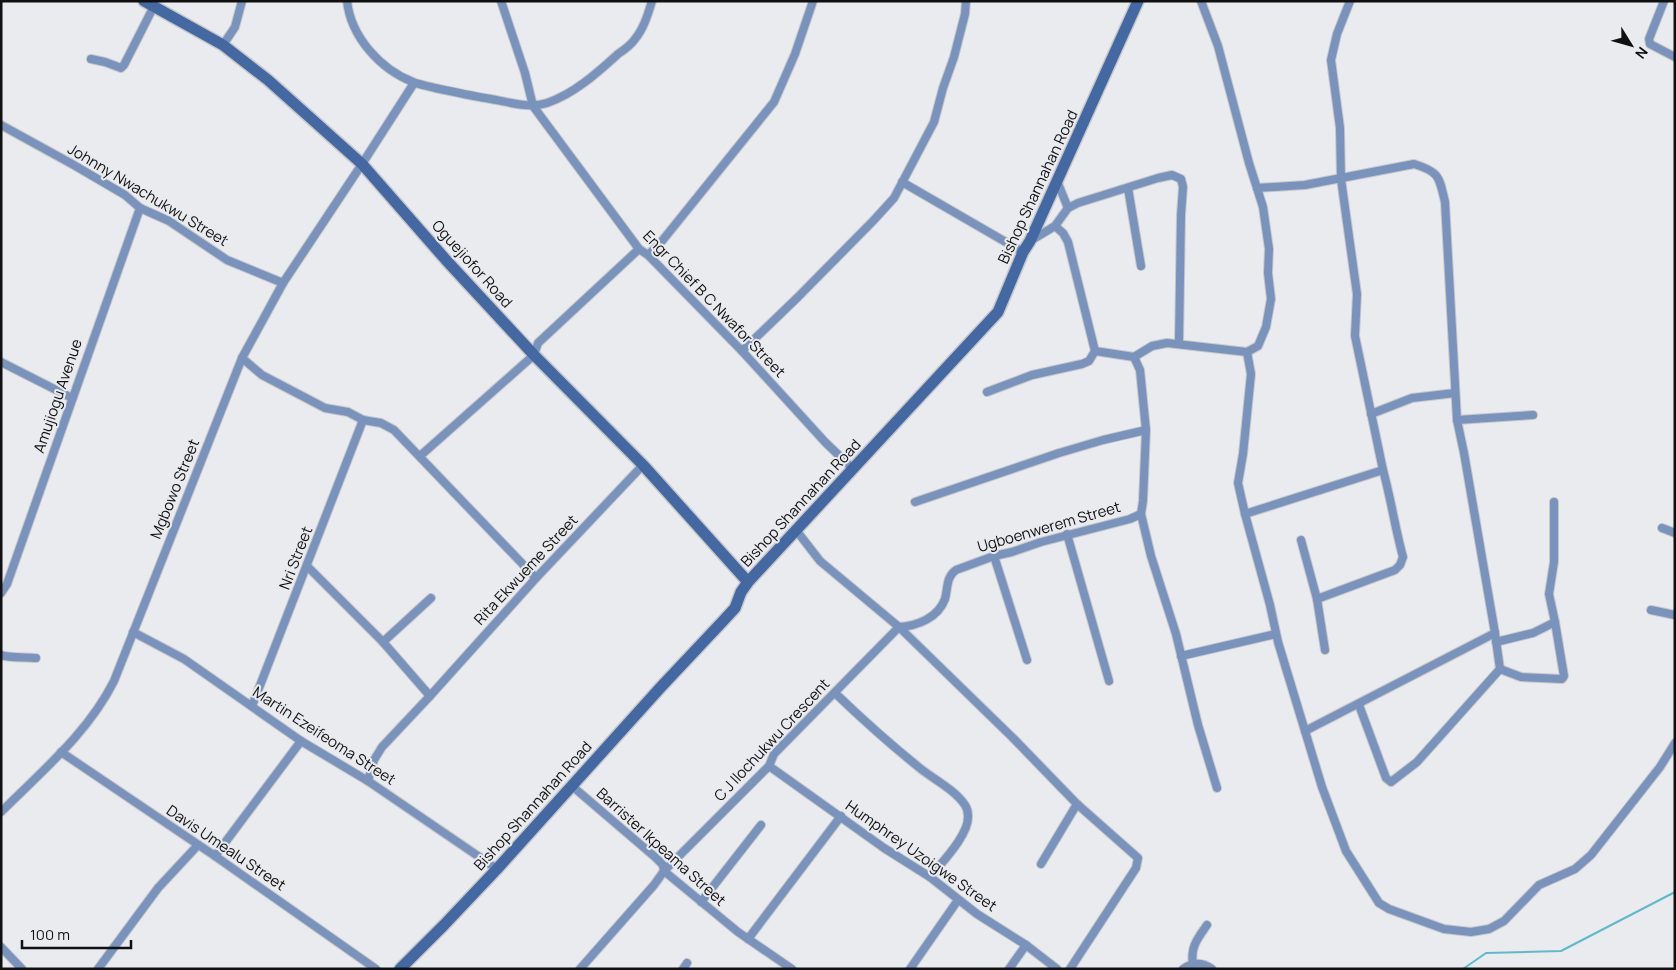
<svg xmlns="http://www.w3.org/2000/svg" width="1676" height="970" font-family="Manrope,sans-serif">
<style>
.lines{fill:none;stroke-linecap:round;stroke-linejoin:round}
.stream{stroke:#5fb9cb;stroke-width:2}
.street-casing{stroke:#c7c8cb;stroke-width:10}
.secondary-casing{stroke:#c7c8cb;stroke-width:14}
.street{stroke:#7a93bc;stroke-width:8}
.secondary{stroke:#4468a2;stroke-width:11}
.labels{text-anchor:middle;stroke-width:4;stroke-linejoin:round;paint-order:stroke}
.street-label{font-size:15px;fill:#101011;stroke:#eaebef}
</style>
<rect width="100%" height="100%" fill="#eaebef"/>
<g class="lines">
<polyline class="stream" points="1463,969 1486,953 1561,951 1675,892"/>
<defs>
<g id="street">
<path d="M347 1C351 37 380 69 413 82 420 85 428 86 435 88 454 92 472 96 491 99 509 102 529 109 547 103 574 94 597 73 618 54 624 50 631 45 635 39 644 28 648 14 652 1"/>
<polyline points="501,1 525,73 533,106 639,249 648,255 742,351 825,442 853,469"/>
<polyline points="1664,1 1649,39 1650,44 1675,57"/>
<polyline points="223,45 235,27 242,1"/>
<polyline points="91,59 105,62 121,68 124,65 154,6"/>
<polyline points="1,125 72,164 125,195 140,208 169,221 227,260 283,283"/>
<polyline points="1057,181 1068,208"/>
<polyline points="902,182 1023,252"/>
<polyline points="1128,188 1141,266"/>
<path d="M1257 188 1305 185 1414 164C1440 172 1439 177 1445 202L1457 420 1464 453 1495 633 1305 731"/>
<polyline points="1030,241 1055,226 1068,208 1078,203 1158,178 1172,175 1181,179 1183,187 1181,215 1179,343"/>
<polyline points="648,255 662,241 774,102 795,54 813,1"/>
<polyline points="742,351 798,297 873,221 894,198 934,122 943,88 954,57 965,14 966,1"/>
<polyline points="1095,351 1134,357 1152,346 1167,343 1247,352 1258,346 1266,327 1271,299 1268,273 1269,249 1263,207 1249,163 1218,46 1201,1"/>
<polyline points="1247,352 1251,374 1243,454 1238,483 1245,514 1270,605 1278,642 1322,787 1346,851 1379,903 1389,909 1444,929 1471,932 1489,929 1504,921 1539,885 1575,869 1591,855 1660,767 1675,743"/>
<polyline points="1134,357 1140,370 1146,430 1143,501 1141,514 1151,556 1176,634 1198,725 1217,788"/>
<polyline points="242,358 262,375 325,408 348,412 363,420 381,423 394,430 536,578"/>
<polyline points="1,362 72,398"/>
<polyline points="987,392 1032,375 1082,364 1089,361 1095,351 1068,242 1063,233 1055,226"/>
<polyline points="1371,414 1412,398 1455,393"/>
<polyline points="1457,420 1533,415"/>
<polyline points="420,456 534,355 538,343 639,249"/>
<polyline points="915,502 1059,453 1103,440 1146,430"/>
<polyline points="1245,514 1383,470"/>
<polyline points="1662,528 1675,533"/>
<polyline points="796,530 820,561 899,627 1013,738 1077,804 1138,858 1136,868 1070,969"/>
<polyline points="1067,534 1109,681"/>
<polyline points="1301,540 1317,599 1325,650"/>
<polyline points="994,556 1027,660"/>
<polyline points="308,567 383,642 430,696"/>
<polyline points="1,593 7,584 140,208"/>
<path d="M1317 599 1395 570 1400 565 1403 557C1395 528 1391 499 1383 470L1355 336 1357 294 1341 179 1340 128 1331 60 1337 34 1350 1"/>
<polyline points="1651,610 1675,615"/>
<path d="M899 627C917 626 938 618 945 599 948 588 946 577 956 570L994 556 1012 552 1041 542 1130 519 1141 514"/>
<polyline points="133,632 184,659 301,741 368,781 497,869"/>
<polyline points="383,642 431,598"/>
<polyline points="1496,642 1533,633 1555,622"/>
<path d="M1 655C8 658 27 657 36 658"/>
<polyline points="1181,656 1276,634"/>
<polyline points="1500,669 1521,677 1562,679 1564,676 1555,622 1549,594 1554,562 1554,502"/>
<path d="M835 693C862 719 891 745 921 769 935 780 955 790 965 805 967 808 968 813 968 816 969 835 942 862 930 877"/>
<polyline points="1359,705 1386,778 1391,782 1417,762 1500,669 1495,633"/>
<polyline points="252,706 363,420"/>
<polyline points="61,752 215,856 376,969"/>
<polyline points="769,766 884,848 930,877 977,914 1026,945 1057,969"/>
<polyline points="368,781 374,760 382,747 430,696 536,578 643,465"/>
<polyline points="572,786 655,857 663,865 664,871 738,932 792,969"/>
<path d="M1 812C42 771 88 733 114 681L242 358 283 283 362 164 414 83"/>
<polyline points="215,856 301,741"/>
<polyline points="1041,864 1077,804"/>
<polyline points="701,902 761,825"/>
<polyline points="748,939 841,816"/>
<polyline points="1,947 22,969"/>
<path d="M1193 964C1190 947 1198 938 1207 925"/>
<polyline points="98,969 158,888 198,845"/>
<polyline points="580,969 654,885 664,871 769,766 774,754 899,627"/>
<polyline points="683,969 687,963"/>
<polyline points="910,969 958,900"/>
<polyline points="1009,969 1026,945"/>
<path d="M1183 969C1193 962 1202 962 1212 969"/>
</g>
<g id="secondary">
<polyline points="144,1 223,45 268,80 362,164 446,260 534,355 643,465 748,582"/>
<polyline points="400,969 444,925 497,869 660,688 723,621 735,608 741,592 748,582 998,312 1023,252 1030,241 1138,1"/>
</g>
</defs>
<use href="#street" class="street-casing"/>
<use href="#secondary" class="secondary-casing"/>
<use href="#street" class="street"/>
<use href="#secondary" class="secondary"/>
</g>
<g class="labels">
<g class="street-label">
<text transform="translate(1038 187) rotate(-65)" y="5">Bishop Shannahan Road</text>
<text transform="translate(148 195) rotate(31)" y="5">Johnny Nwachukwu Street</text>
<text transform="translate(472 264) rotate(48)" y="5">Oguejiofor Road</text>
<text transform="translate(714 304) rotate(46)" y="5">Engr Chief B C Nwafor Street</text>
<text transform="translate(58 396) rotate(-71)" y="5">Amujiogu Avenue</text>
<text transform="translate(175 489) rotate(-68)" y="5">Mgbowo Street</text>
<text transform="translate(801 503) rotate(-47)" y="5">Bishop Shannahan Road</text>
<text transform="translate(1049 527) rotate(-16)" y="5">Ugboenwerem Street</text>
<text transform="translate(296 558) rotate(-69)" y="5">Nri Street</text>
<text transform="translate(526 570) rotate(-47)" y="5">Rita Ekwueme Street</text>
<text transform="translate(324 736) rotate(33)" y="5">Martin Ezeifeoma Street</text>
<text transform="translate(772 740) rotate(-47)" y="5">C J Ilochukwu Crescent</text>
<text transform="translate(533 806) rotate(-48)" y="5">Bishop Shannahan Road</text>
<text transform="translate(661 847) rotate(42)" y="5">Barrister Ikpeama Street</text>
<text transform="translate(226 848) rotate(34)" y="5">Davis Umealu Street</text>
<text transform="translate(921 856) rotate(35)" y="5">Humphrey Uzoigwe Street</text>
</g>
</g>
<rect width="1676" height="970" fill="none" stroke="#101011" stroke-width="5"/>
<g transform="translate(1631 45) rotate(127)" stroke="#eaebef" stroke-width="4" paint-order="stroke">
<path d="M0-4L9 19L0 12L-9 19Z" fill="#101011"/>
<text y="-8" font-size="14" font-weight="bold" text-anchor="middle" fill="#101011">N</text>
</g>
<path d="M22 940v8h109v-8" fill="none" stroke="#101011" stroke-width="2.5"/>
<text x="30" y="940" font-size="15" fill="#101011" stroke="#eaebef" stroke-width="4" paint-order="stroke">100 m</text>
</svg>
